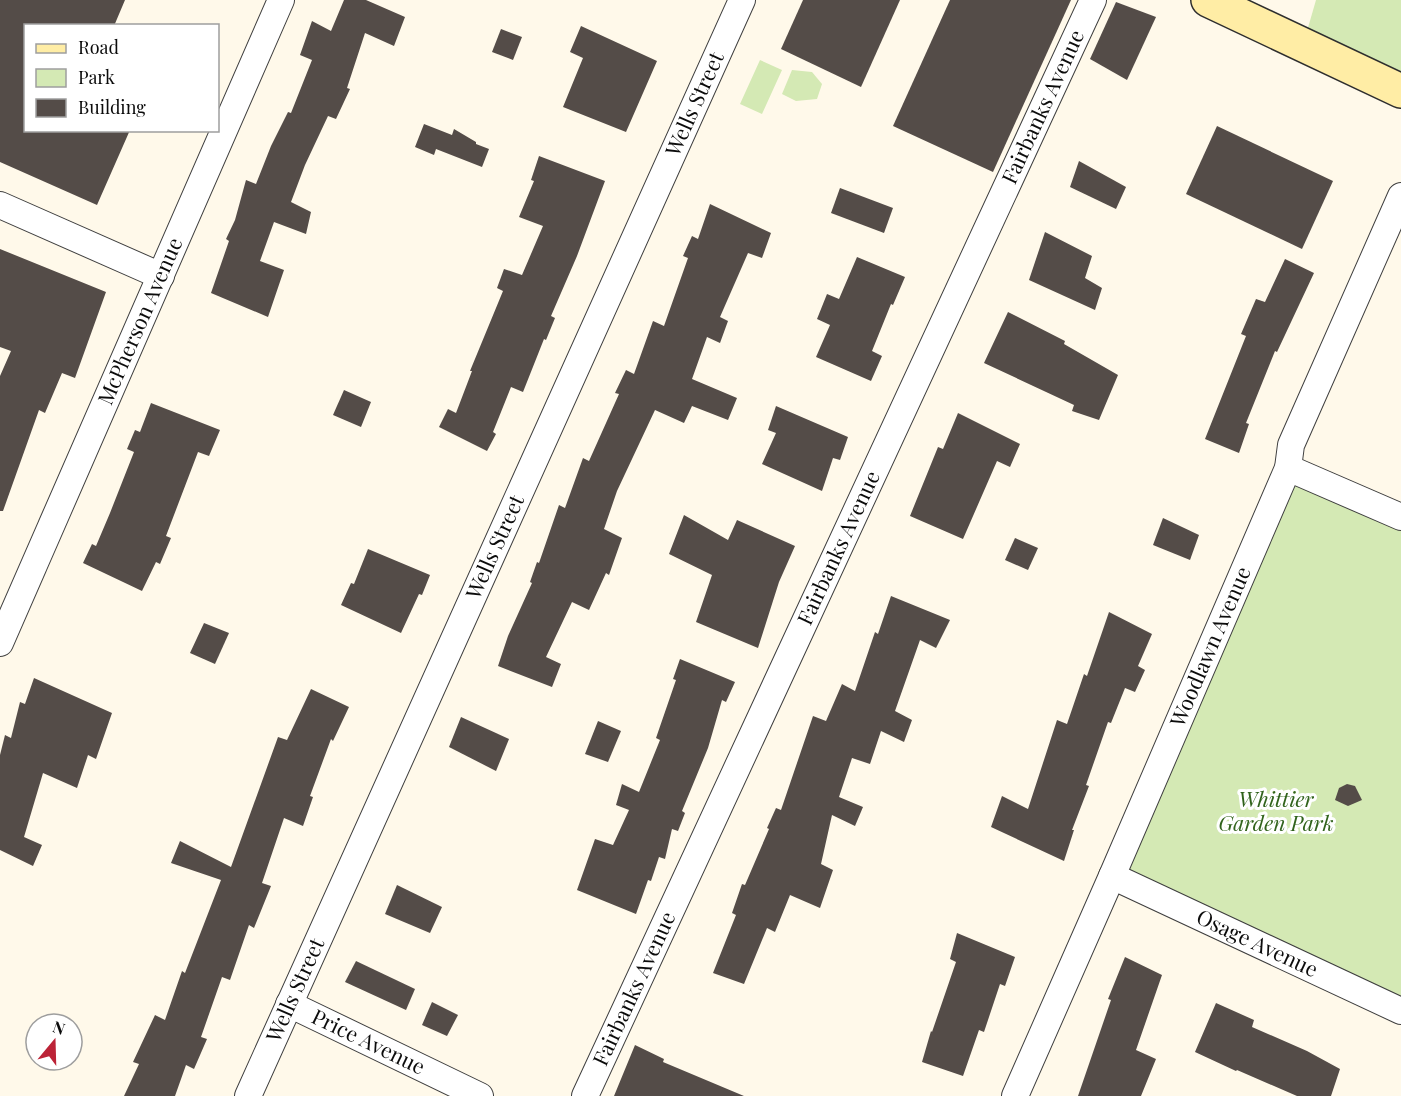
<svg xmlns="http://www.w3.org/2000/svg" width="1401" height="1096" font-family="'Playfair Display',serif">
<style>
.green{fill:#d4e9b4}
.building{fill:#544c48}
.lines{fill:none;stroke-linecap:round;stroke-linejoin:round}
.minor-casing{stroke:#3f3f3f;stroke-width:28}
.secondary-casing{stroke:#2e2e2e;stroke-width:36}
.minor{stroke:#fff;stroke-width:26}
.secondary{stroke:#ffeda5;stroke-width:33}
.labels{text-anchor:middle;stroke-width:6;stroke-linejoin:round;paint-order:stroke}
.street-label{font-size:21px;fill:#0c0c0c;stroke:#fff}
.park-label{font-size:21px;font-style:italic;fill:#31631c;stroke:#fff}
</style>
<rect width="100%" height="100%" fill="#fff9ea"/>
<g class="green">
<polygon points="1316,0 1401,0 1401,91 1303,45"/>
<polygon points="760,60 782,70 762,114 740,104"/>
<polygon points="792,70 812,72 822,84 817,99 796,101 782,94"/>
<polygon points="1288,468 1401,517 1401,995 1395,1009 1112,876"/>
</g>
<g class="building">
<polygon points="0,0 125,0 114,26 26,26 26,130 130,130 97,205 0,162"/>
<polygon points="344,0 366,0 405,17 394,46 365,33 347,88 350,89 336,119 328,116 305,165 291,202 311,212 306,234 274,222 260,261 284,270 268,317 211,293 229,241 226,239 235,220 246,180 256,184 271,146 288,112 291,113 312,60 300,55 312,21 331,31"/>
<polygon points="803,0 900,0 861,87 781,49"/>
<polygon points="950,0 1071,0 993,172 893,126"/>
<polygon points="1116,2 1156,17 1127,80 1090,59"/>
<polygon points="581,26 657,61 626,132 563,107 583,58 570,52"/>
<polygon points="501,29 522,37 513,60 492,52"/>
<polygon points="424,124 452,135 454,129 476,142 476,144 489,149 482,167 436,149 434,155 415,147"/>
<polygon points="1217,126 1333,181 1302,249 1186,194"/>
<polygon points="539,156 605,181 577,256 551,316 555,318 546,340 544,339 523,392 511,387 493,432 496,434 487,451 439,427 448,409 456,413 472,371 470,371 503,291 497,288 504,269 522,275 543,226 519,217 534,181 531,180"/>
<polygon points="1079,161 1126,187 1116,209 1070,187"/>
<polygon points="840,188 893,208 884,233 831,213"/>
<polygon points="710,204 771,233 762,258 748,253 720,317 728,321 720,343 707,337 692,379 737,398 728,420 692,406 684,423 655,410 617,491 604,529 622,538 609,575 606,573 589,610 572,602 546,657 561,664 552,687 498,666 508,636 532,583 530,582 537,562 539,563 559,505 565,508 583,458 589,461 619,394 615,393 626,370 634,374 653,321 664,326 688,258 683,256 692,236 698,239"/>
<polygon points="1045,232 1092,256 1085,278 1102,288 1095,310 1029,280"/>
<polygon points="0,249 106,292 75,378 62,373 45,413 39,410 3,511 0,511 0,376 11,351 0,347"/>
<polygon points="857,257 905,277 893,305 891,304 872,351 882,356 871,381 816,357 830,325 817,319 827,294 839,299"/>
<polygon points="1285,259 1314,273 1277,352 1275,351 1246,423 1249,424 1239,453 1205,439 1246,336 1241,334 1256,299 1265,302"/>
<polygon points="1008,312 1065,341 1064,344 1118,375 1099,420 1072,411 1074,405 984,363"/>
<polygon points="344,390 371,402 361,427 333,415"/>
<polygon points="151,403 220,430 209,456 198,452 166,536 171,538 160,564 156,562 142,591 83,563 92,544 96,546 110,513 134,452 127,449 135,430 140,432"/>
<polygon points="776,406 848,437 840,460 833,458 822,491 762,464 776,433 768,430"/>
<polygon points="958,413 1020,444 1010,467 997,461 963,539 910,516 938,447 943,449"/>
<polygon points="684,515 728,540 737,520 795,546 779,582 758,648 696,622 712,575 669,554"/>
<polygon points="1163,518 1199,535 1190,560 1153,545"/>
<polygon points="1015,538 1038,548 1028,570 1005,560"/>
<polygon points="368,549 430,575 422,595 419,594 401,633 341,605 351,583 354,584"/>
<polygon points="891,596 950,620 936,648 920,640 895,711 912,720 904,742 881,731 870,764 852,758 839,797 863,807 855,826 832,815 821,864 833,870 820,908 790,895 775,932 767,928 744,984 713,973 736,915 732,913 742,884 745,885 769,829 767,828 776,808 781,810 813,716 826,721 842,684 855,691 875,632 878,634"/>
<polygon points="1109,612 1152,634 1138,666 1145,670 1135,692 1125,688 1111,723 1108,722 1086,785 1089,786 1072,830 1074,830 1064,861 991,827 1002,796 1028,809 1057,720 1067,724 1084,674 1087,676"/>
<polygon points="204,623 229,633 215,664 190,653"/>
<polygon points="680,659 735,682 726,702 722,700 708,748 682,811 685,813 678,831 672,829 665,859 659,857 651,881 648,880 636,914 577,890 595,839 613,845 629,810 616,805 622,784 639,792 660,740 656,738 676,680 673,679"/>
<polygon points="34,678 112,713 96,759 88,755 77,788 43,773 24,837 42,845 33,866 0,850 0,755 5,735 11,738 20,702 25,704"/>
<polygon points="311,689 349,707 333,741 331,739 310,796 313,797 303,826 284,818 262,883 271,886 254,928 249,925 230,980 222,977 201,1037 207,1039 194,1069 186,1065 175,1096 124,1096 139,1064 133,1062 155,1015 165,1020 182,971 185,973 221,880 171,863 180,841 231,867 278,737 287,740"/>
<polygon points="461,717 509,739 496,771 449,747"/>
<polygon points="598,721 621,731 608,762 585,754"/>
<polygon points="1347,784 1355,786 1362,800 1348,806 1335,800 1339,788"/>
<polygon points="397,885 442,907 430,933 385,914"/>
<polygon points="957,933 1015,957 1005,986 1000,984 984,1032 979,1030 963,1076 922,1062 931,1031 932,1032 956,962 950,959"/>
<polygon points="1125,957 1162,975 1136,1050 1156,1059 1141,1096 1078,1096 1111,1000 1108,999"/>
<polygon points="356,961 415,989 406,1010 345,982"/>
<polygon points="432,1002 458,1015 447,1036 422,1025"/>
<polygon points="1216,1003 1254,1020 1252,1027 1307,1051 1340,1069 1331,1096 1297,1096 1237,1070 1236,1071 1195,1052"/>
<polygon points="635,1045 664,1059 663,1062 744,1096 614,1096"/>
</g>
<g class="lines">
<defs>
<g id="minor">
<polyline points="0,205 161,276"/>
<polyline points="1288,468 1401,517"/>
<path id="s1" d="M0 643 281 0"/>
<path id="s2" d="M1112 876 1401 1011"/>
<path id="s3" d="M289 1004 480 1096"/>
<path id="s4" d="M248 1096 742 0"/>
<path id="s5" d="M585 1096 1093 0"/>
<path id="s6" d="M1015 1096 1112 876 1288 468 1291 445 1401 196"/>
</g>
<polyline id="secondary" points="1208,0 1401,91"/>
</defs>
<use href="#minor" class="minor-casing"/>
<use href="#secondary" class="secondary-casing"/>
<use href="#minor" class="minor"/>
<use href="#secondary" class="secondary"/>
</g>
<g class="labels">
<g class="street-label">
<text dy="7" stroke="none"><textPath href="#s4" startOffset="1088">Wells Street</textPath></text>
<text dy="7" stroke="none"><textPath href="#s5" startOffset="1090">Fairbanks Avenue</textPath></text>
<text dy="7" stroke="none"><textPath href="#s1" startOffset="351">McPherson Avenue</textPath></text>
<text dy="7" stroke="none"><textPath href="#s4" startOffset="602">Wells Street</textPath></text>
<text dy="7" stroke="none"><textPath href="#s5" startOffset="604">Fairbanks Avenue</textPath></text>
<text dy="7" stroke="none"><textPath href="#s6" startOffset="490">Woodlawn Avenue</textPath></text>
<text dy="7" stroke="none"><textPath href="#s2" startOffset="160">Osage Avenue</textPath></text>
<text dy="7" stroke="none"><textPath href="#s5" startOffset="118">Fairbanks Avenue</textPath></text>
<text dy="7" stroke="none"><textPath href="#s4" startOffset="116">Wells Street</textPath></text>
<text dy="7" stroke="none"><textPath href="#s3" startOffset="88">Price Avenue</textPath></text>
</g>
<g class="park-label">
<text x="1276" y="807">Whittier<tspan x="1276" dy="24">Garden Park</tspan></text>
</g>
</g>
<rect x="24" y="24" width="195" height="108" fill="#ffffff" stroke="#9e9e9e" stroke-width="1.5"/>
<rect x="36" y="44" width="30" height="9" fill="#ffeda5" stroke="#9e9e9e" stroke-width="1.5"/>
<text x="78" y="54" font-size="18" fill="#0c0c0c">Road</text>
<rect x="36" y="69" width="30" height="18" fill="#d4e9b4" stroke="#9e9e9e" stroke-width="1.5"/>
<text x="78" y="84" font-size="18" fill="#0c0c0c">Park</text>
<rect x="36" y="99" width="30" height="18" fill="#544c48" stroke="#9e9e9e" stroke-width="1.5"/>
<text x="78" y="114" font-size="18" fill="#0c0c0c">Building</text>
<g transform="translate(54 1042) rotate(19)"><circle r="28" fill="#ffffff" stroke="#9e9e9e" stroke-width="1.5"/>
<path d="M0-4.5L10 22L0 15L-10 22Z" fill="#bc2337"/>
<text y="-9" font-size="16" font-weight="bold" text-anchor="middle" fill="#0c0c0c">N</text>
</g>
</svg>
